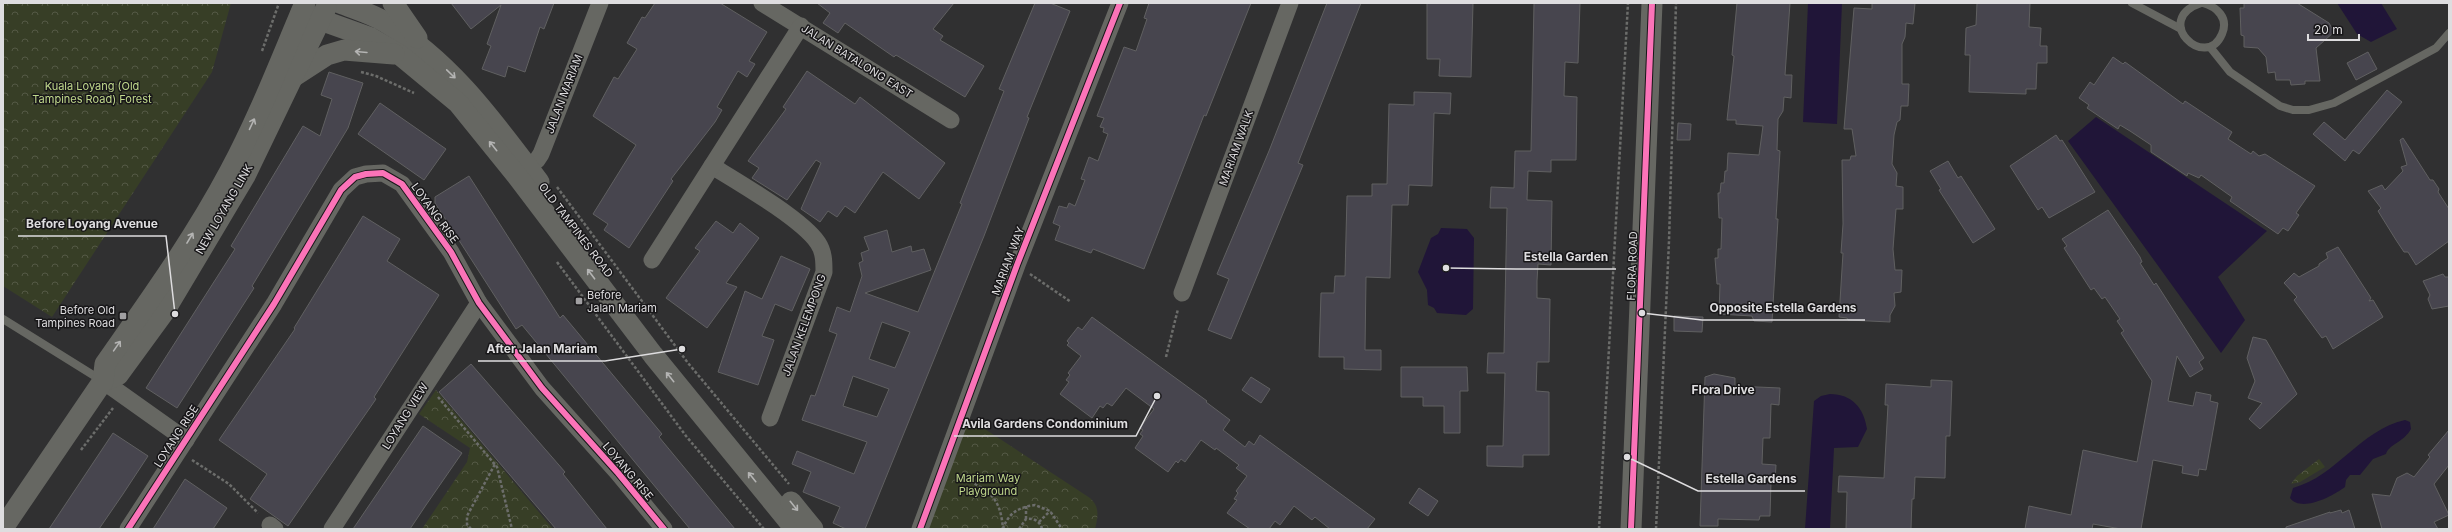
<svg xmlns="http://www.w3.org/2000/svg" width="2452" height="532" font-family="Inter,sans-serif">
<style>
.forest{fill:url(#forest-crowns)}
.water{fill:#201538}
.building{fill:#47454e;stroke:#606061;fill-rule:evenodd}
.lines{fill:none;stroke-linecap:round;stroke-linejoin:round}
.path{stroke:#6c6d6b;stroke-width:2.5;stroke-dasharray:3 2;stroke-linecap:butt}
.service{stroke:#666762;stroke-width:8}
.minor{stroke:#666762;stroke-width:17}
.tertiary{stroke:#666762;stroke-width:21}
.cycleway-casing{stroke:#181719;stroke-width:8}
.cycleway{stroke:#fb73b8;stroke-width:6}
.oneway{stroke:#b4b4b3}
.poi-dot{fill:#a1a0a2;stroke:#181719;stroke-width:1.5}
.labels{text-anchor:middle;stroke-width:3;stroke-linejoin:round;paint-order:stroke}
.street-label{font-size:11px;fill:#dedddf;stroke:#181719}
.park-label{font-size:11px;fill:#c0d88c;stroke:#181719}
.poi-label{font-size:11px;fill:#dedddf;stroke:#181719;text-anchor:start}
.neighbourhood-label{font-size:12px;font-weight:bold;fill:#dedddf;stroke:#181719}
.leader{fill:none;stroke:#dedddf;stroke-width:1.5}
.callout-dot{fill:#dedddf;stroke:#181719;stroke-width:1.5}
.callout-label{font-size:12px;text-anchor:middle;font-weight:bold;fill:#dedddf;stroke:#181719;stroke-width:3;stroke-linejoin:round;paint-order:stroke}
</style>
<defs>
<pattern id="forest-crowns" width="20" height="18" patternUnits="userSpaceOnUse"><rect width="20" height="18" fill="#373e26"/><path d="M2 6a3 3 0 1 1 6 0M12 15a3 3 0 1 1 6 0" fill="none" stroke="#545945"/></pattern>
</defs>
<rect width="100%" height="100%" fill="#303031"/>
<g class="forest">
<polygon points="3,3 231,3 212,72 52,317 3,286"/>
<polygon points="436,390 548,523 553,529 422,529 467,462 470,448 419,414"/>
<path d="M965 416 1090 498C1100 507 1098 517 1095 529H923Z"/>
<polygon points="2319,459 2325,467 2300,482 2291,484 2297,476"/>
</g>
<g class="water">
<polygon points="1808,3 1842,3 1837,124 1803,122"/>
<polygon points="2337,3 2381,3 2397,29 2371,42 2357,34"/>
<polygon points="2096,117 2267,231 2218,277 2245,320 2221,353 2068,141"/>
<polygon points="1441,228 1467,229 1474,238 1473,309 1466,315 1437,313 1434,308 1428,305 1427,290 1418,272 1431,238 1438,234"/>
<path d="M1830 394C1852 394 1864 408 1867 429L1858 447 1834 448 1830 529H1805L1814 401 1821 396Z"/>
<path d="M2405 420 2410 422 2411 429C2404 442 2388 445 2386 454L2373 459 2360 475H2350L2346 480 2345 487C2333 496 2301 513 2290 498L2293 488C2337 476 2360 430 2405 420Z"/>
</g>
<g class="building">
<polygon points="451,3 554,3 544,29 540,27 525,72 508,66 505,77 482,69 491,46 487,44 501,5 471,29"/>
<polygon points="655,3 720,3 767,32 749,61 755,64 747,77 738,71 717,107 722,110 715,122 671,179 673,181 629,248 604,230 608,224 593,214 636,145 593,116 614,77 618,79 637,49 627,43 642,17 645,18"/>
<polygon points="817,3 954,3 933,29 943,36 940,40 984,66 965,97 896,55 894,57 845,23 838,33 823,23 830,13"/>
<path d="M1035 3H1050L1070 11 1027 117 1029 118 984 236 865 529H846L833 523 840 507 803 492 811 472 792 464 797 451 854 474 867 442 802 420 811 395 815 396 837 334 829 331 837 307 850 312 862 276 859 263 863 261 861 253 869 250 864 237 887 230 892 252 911 246 912 252 924 249 931 270 865 293 918 312 962 204 960 203 1004 91 999 89ZM882 322 910 332 895 368 869 359ZM853 376 889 389 877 417 843 406Z"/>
<polygon points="1149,3 1251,3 1206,116 1204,115 1144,269 1093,249 1091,253 1055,240 1060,226 1053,223 1059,206 1067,208 1069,203 1075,206 1085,180 1081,179 1089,157 1098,161 1108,134 1103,132 1104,128 1100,127 1104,118 1097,116 1124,47 1136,51 1147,19 1144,18"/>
<polygon points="1327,3 1361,3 1298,163 1303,165 1231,339 1208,330 1229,279 1217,274 1269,151"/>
<polygon points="1427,3 1473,3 1471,77 1439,76 1440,59 1427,59"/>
<polygon points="1534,3 1580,3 1578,63 1565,62 1564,96 1577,97 1576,160 1551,160 1551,172 1528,171 1527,200 1552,201 1551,265 1538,264 1537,281 1537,298 1550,299 1549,362 1537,362 1536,391 1549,392 1549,455 1523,455 1523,467 1487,466 1487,446 1503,446 1505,373 1487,373 1488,353 1504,353 1507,208 1490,208 1491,187 1514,188 1515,151 1531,151"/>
<polygon points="1737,3 1790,3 1785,75 1792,75 1791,98 1784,97 1783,111 1778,119 1777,150 1780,151 1776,219 1778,219 1772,322 1754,321 1752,316 1719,314 1720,284 1717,284 1715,258 1718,258 1718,249 1721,249 1722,218 1719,218 1718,193 1720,193 1721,183 1724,183 1725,171 1727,171 1728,153 1759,155 1763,126 1736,124 1736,120 1727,120 1734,56 1732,55"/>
<polygon points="1872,3 1915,3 1913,24 1906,23 1905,37 1902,44 1902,84 1909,84 1908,106 1901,106 1900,120 1897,122 1894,135 1892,164 1897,173 1896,186 1903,187 1903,209 1896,209 1893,249 1895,270 1902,270 1901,292 1894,293 1895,306 1890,315 1890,322 1848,320 1847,318 1839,317 1843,253 1841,253 1843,224 1842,160 1850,160 1851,156 1856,156 1852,129 1844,129 1854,8 1872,9"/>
<polygon points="1977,3 2030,3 2029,27 2041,28 2040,46 2047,46 2047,63 2037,63 2036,89 2026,89 2026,94 1969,92 1970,55 1965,55 1966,28 1976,25"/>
<polygon points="2244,3 2297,3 2329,23 2334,32 2316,48 2320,81 2305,81 2305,84 2291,85 2290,80 2276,80 2275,72 2268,73 2266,57 2258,48 2244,47 2244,36 2241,35 2240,8 2244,8"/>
<polygon points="2368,52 2377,69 2356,80 2347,63"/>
<polygon points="2113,57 2123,64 2125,62 2183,104 2185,101 2232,132 2228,139 2251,154 2253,151 2259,156 2265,154 2315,186 2296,213 2299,215 2288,231 2283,228 2278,234 2230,201 2232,197 2201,175 2199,178 2188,173 2187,176 2151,152 2151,145 2130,131 2120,125 2118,129 2087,108 2089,105 2079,98 2090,82 2094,85"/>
<polygon points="807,71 855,104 860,97 945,163 919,199 883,172 855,213 845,206 837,217 828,211 820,222 801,209 821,163 816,160 787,200 752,178 759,168 748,161 786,109 783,107"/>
<polygon points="329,72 363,83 348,128 252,286 254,288 177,408 146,388 235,249 231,246 303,126 320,136 332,99 321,95"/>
<polygon points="2387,90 2402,102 2359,154 2353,150 2345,161 2313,134 2324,122 2345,140"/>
<polygon points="1414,92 1451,93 1450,114 1434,113 1432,186 1409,185 1408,205 1392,205 1390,278 1366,277 1365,350 1381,350 1381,370 1344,369 1344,357 1319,357 1321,293 1334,293 1335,276 1345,276 1347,196 1372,196 1372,184 1387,184 1389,104 1414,105"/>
<polygon points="380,103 446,149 424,180 358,134"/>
<polygon points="1678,123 1691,124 1690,140 1677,140"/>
<polygon points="2056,135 2060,141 2062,140 2095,192 2049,218 2042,207 2038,210 2010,166"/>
<polygon points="2403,138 2430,180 2433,180 2439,189 2438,192 2449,209 2449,241 2416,265 2408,252 2404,252 2396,240 2378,211 2381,208 2368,191 2382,185 2385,190 2403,171 2401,167 2407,165 2400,140"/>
<polygon points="1948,161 1958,178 1961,176 1995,229 1973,243 1939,190 1941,189 1930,171"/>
<polygon points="469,176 560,318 563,315 662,434 659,437 735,529 690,529 522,325 516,329 435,203 435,197"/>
<polygon points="2108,210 2140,257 2142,262 2140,263 2154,285 2156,283 2204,358 2199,362 2203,369 2190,377 2177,356 2168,401 2193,406 2196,392 2211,395 2210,401 2218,403 2206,470 2199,469 2198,476 2182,473 2183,466 2153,460 2141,529 2121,529 2093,524 2092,529 2025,529 2029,506 2071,515 2083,450 2137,462 2152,381 2121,333 2124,331 2117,321 2120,319 2105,297 2102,299 2094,288 2091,290 2064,248 2067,246 2062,239"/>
<polygon points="363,216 400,239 387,261 439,295 374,397 376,399 288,526 250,499 267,474 219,440 295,329 294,328"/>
<polygon points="716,221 733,233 740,223 759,238 726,283 737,287 707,328 666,298 700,251 695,248"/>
<polygon points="2338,247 2371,298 2369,301 2373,300 2383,317 2333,349 2326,336 2322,338 2294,300 2297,297 2284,283 2294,273 2299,277 2319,266 2319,264 2328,258 2326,253"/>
<polygon points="781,256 810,269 792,311 775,304 762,336 774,340 758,385 718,372 745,291 762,299"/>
<polygon points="2443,274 2445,277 2449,277 2449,306 2432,309 2428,299 2430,295 2423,281"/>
<polygon points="1674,316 1703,317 1702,332 1674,331"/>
<polygon points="1092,317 1207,401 1206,402 1230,420 1223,430 1245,447 1249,441 1254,445 1260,435 1375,519 1367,529 1330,529 1315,517 1312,520 1294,506 1280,525 1275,521 1269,529 1250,529 1227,513 1237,500 1234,499 1238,493 1236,491 1247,476 1236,468 1239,465 1216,448 1215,450 1201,440 1185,462 1181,459 1178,463 1176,461 1168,472 1135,448 1143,436 1140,434 1143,430 1140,428 1154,409 1126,388 1112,406 1107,403 1103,408 1100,406 1092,418 1060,394 1069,382 1066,380 1070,375 1068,373 1081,356 1067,345 1069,343 1067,341 1078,327 1082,330"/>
<polygon points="2253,337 2266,340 2297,394 2260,429 2249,419 2262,403 2248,398 2255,381 2247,358"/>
<polygon points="471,364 565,472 563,474 607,529 556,529 439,392"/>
<polygon points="1401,367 1467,367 1468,391 1460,391 1460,433 1444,433 1444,406 1423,406 1423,397 1401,397"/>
<polygon points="1714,374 1735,378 1735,386 1780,388 1779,405 1771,404 1770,438 1763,438 1762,464 1776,465 1775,482 1771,482 1770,516 1760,516 1759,520 1718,519 1718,526 1700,526 1705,377"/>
<polygon points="1251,377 1270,389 1261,403 1242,390"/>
<polygon points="1931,380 1952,381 1950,436 1946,436 1945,478 1915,477 1914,499 1912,499 1911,529 1846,529 1847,492 1838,492 1839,476 1884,478 1888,405 1885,405 1886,384 1931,387"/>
<polygon points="423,426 462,453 426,505 410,529 353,529"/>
<polygon points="2449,430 2449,465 2434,484 2449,515 2434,522 2438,529 2382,529 2372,494 2390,496 2397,478 2407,473 2414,477 2430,457 2428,455"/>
<polygon points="113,433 148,456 123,494 99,529 49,529"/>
<polygon points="185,479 227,508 213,529 153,529"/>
<polygon points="1419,488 1438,501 1428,516 1409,503"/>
<polygon points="2341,510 2342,513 2349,510 2355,529 2286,529 2286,527 2330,512 2330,513"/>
</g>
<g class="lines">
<g class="path">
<polyline points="262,51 279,3"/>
<polyline points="361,72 376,76 414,93"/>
<polyline points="557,187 688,363 789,484"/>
<polyline points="557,262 686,436 764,529"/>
<polyline points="1030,274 1071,302"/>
<polyline points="1166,357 1178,309"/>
<polyline points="438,397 497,467 512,529"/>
<polyline points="81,450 113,408"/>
<polyline points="192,460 229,484 258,513"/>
<path d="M957 474C986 491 1000 492 1003 529"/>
<polyline points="1026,519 1026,506"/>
<polyline points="1039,522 1050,511"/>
<polyline points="471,529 467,524 467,516 495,464"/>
<path d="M1003 529C1008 513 1019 507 1035 505L1050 511 1062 529"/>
<path d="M1019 529 1026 519C1034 518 1040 521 1042 529"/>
<polyline points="1599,529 1628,3"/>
<polyline points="1656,529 1669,241 1676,3"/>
</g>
<g class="service">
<polyline points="2132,3 2181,29"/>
<path d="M2201 3C2151 20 2206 72 2222 34 2229 18 2217 7 2203 3"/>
<polyline points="2210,47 2230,72 2280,106 2293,110 2309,110 2334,103 2436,48 2449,33"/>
<polyline points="3,319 101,380"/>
</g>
<g class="minor">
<polyline points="762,3 951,120"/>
<path d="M712 166C738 182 802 219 818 243 824 252 824 262 824 272L770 418"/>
<polyline points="519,175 537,160 541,154 600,3"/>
<polyline points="652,260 801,26"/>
<polyline points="1182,293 1290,3"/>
<polyline points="103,381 186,440"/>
<polyline points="270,525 275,529"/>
<polyline points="128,529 274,304 341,190 355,177 366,174 383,173 402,184 451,252 479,303 542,388 618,473 664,529"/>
<polyline points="332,529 479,303"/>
<polyline points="920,529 1017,265 1120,3"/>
</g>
<g class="tertiary">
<path d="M340 3C355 9 372 14 385 22 451 62 493 121 539 182"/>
<polyline points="393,3 417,38"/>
<polyline points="301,13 371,38 400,55 458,103 517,176 653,355 795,529"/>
<polyline points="293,77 327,55 344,50 394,54"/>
<polyline points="103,381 118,375 164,312 245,176 326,8"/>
<polyline points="791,502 813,529"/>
<path d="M3 528 103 381 105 364C149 301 194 239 230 171 259 117 281 59 305 3"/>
<polyline points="1631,529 1652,3"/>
</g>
<defs>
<g id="cycleway">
<polyline points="128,529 274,304 341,190 355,177 366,174 383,173 402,184 451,252 479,303 542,388 618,473 664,529"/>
<polyline points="920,529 1017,265 1120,3"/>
<polyline points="1631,529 1652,3"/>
</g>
</defs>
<use href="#cycleway" class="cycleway-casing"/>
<use href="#cycleway" class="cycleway"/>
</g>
<defs><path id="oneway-shaft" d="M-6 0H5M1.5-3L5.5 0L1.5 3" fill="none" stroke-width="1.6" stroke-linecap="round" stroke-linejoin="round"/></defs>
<g class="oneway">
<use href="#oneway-shaft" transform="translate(361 52) rotate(-175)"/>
<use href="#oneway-shaft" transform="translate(451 74) rotate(44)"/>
<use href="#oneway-shaft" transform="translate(252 124) rotate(-65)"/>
<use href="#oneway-shaft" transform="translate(493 146) rotate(-129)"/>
<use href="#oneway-shaft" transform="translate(190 238) rotate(-59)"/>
<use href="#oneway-shaft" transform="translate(591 274) rotate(-127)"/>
<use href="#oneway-shaft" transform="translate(117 346) rotate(-55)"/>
<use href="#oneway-shaft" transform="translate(670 377) rotate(-129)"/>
<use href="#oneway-shaft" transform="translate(752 477) rotate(-129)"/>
<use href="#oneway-shaft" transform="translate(794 506) rotate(51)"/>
</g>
<g class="poi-dot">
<rect x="575" y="297" width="8" height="8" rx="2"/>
<rect x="119" y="312" width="8" height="8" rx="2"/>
</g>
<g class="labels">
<g class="street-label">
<text transform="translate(857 61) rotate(32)" y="4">JALAN BATALONG EAST</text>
<text transform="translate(564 94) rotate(-69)" y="4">JALAN MARIAM</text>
<text transform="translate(1236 148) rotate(-70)" y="4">MARIAM WALK</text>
<text transform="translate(224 209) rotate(-60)" y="4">NEW LOYANG LINK</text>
<text transform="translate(435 213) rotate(54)" y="4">LOYANG RISE</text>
<text transform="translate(576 230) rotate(53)" y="4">OLD TAMPINES ROAD</text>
<text transform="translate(1008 261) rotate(-69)" y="4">MARIAM WAY</text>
<text transform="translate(1632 266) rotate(-88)" y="4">FLORA ROAD</text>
<text transform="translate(804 325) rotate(-70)" y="4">JALAN KELEMPONG</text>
<text transform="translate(405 416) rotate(-58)" y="4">LOYANG VIEW</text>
<text transform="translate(176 436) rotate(-57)" y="4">LOYANG RISE</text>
<text transform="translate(628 471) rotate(50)" y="4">LOYANG RISE</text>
</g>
<g class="park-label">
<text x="92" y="90">Kuala Loyang (Old<tspan x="92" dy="13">Tampines Road) Forest</tspan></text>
<text x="988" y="482">Mariam Way<tspan x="988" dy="13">Playground</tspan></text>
</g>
<g class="poi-label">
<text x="587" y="299">Before<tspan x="587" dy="13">Jalan Mariam</tspan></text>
<text x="115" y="314" text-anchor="end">Before Old<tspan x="115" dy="13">Tampines Road</tspan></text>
</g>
<g class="neighbourhood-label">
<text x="1723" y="394">Flora Drive</text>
</g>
</g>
<path class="leader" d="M175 314L166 236H18M1446 268L1516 269H1616M1642 313L1702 320H1865M682 349L605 361H478M1157 396L1136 436H954M1627 457L1698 491H1805"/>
<g class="callout-dot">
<circle cx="175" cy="314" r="4"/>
<circle cx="1446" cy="268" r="4"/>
<circle cx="1642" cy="313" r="4"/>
<circle cx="682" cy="349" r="4"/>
<circle cx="1157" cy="396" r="4"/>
<circle cx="1627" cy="457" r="4"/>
</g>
<g class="callout-label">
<text x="92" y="228">Before Loyang Avenue</text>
<text x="1566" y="261">Estella Garden</text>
<text x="1783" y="312">Opposite Estella Gardens</text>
<text x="542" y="353">After Jalan Mariam</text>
<text x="1045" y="428">Avila Gardens Condominium</text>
<text x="1751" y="483">Estella Gardens</text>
</g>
<rect width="2452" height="532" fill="none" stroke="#dedddf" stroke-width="8"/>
<path d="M2308 34v6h51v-6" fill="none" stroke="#dedddf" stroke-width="2"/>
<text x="2314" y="34" font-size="12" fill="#dedddf" stroke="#181719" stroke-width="3" paint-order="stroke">20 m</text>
</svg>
